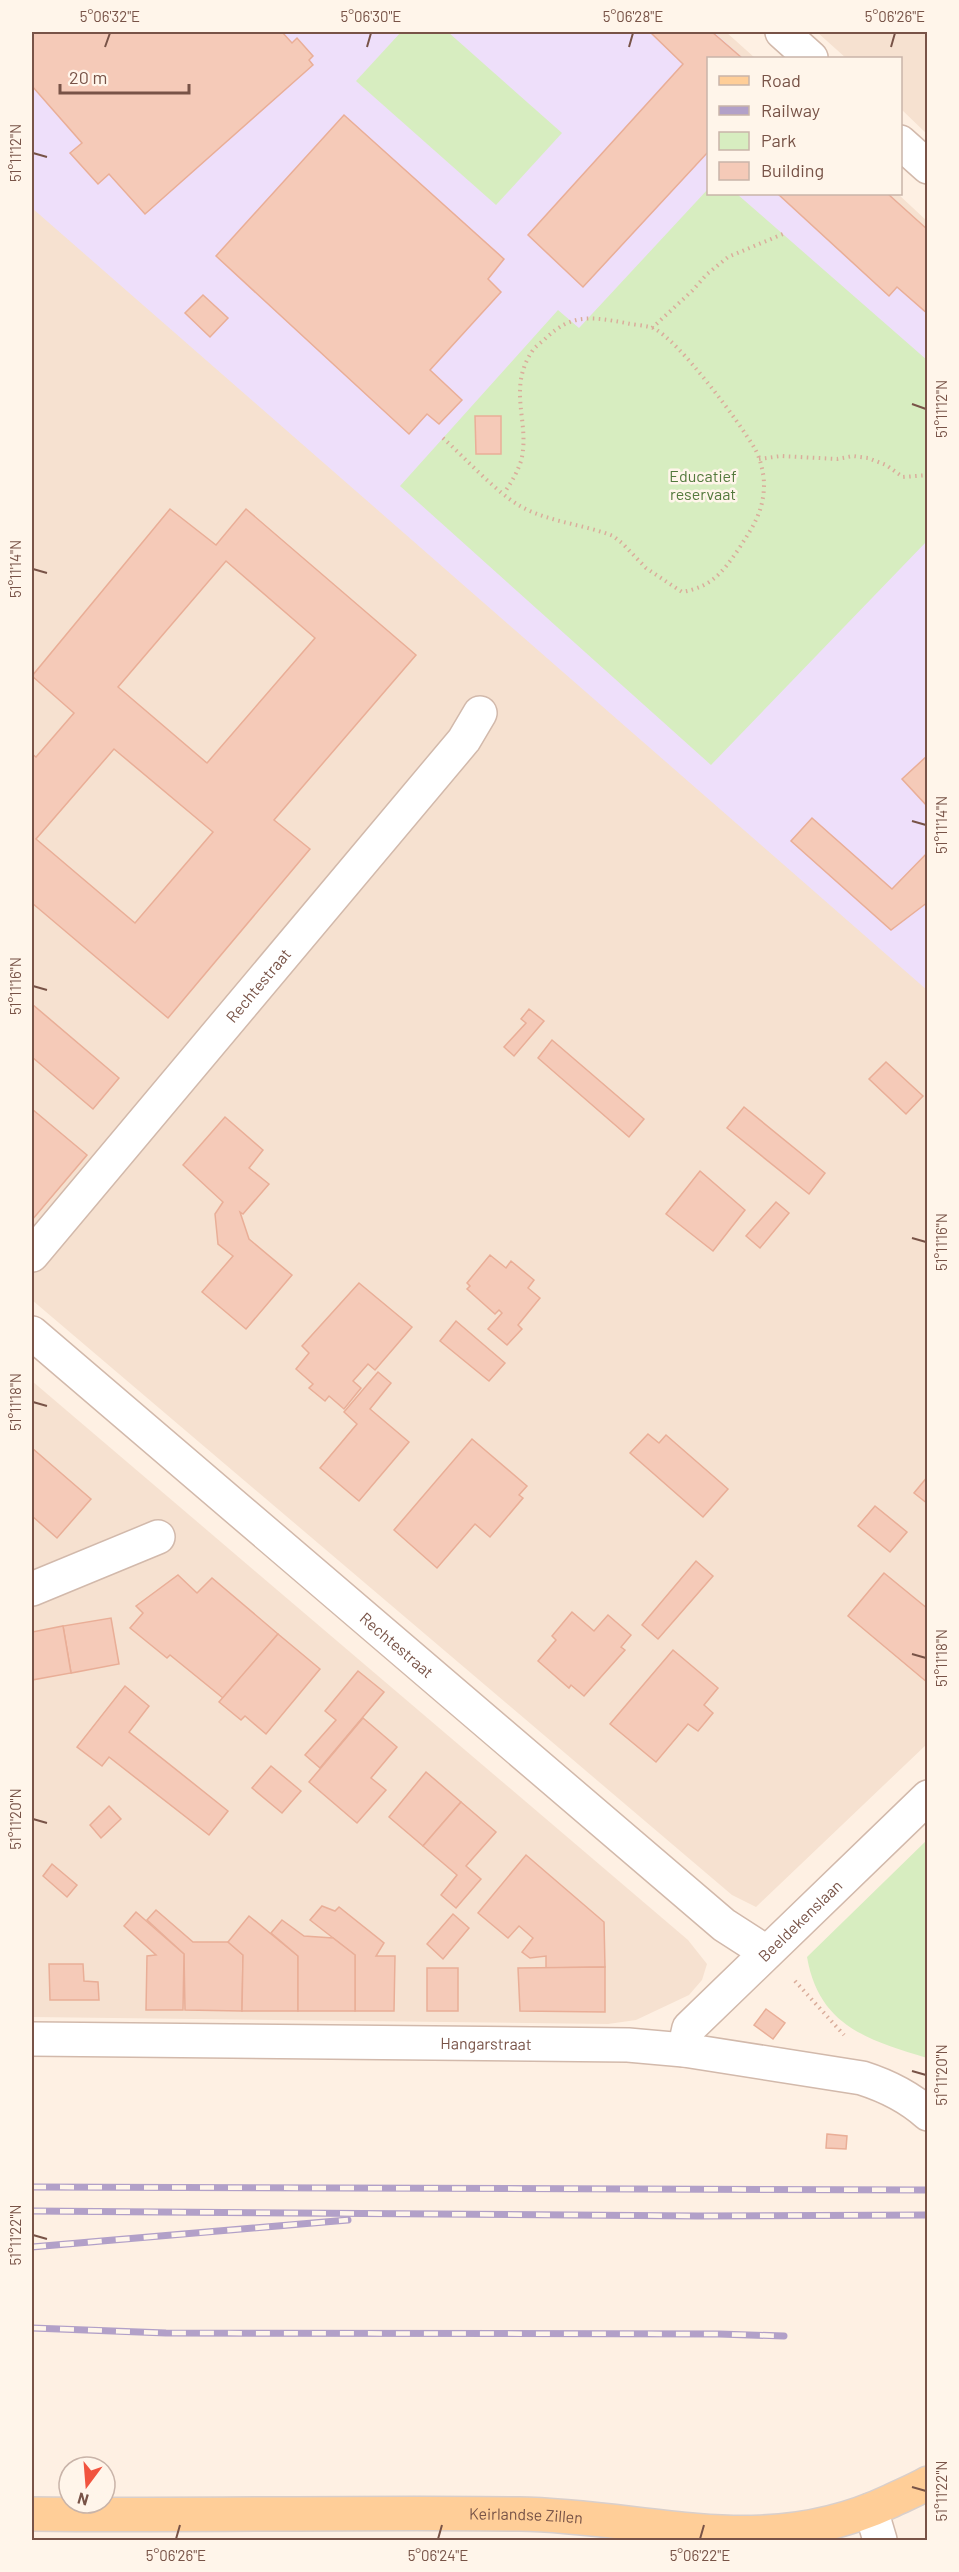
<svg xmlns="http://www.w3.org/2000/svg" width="959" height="2572" font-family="Barlow,sans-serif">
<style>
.residential{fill:#f6e1d0}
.education{fill:#eedffa}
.green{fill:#d7edc0}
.building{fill:#f5cab8;stroke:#e9ae97;stroke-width:1.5;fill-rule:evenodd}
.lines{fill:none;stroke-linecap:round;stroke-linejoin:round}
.minor-casing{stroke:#d2b9ab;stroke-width:36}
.tertiary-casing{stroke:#d2b9ab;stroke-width:36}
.primary-casing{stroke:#d9cfcb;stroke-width:36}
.path{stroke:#daad9b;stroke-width:4;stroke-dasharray:1.5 4.5;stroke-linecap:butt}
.minor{stroke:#fff;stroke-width:33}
.tertiary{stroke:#fff;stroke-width:33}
.primary{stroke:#ffce98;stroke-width:33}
.rail-casing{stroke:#b2a0c8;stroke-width:7}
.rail{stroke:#fff5ea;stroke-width:4.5;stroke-dasharray:14;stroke-linecap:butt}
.ticks{fill:none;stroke:#785347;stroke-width:2}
.labels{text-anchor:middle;stroke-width:5;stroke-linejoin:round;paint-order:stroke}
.park-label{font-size:16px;fill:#53793c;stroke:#fff5ea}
.street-label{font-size:16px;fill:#785347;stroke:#fff5ea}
.neatline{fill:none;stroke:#785347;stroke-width:2}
.ticks-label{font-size:15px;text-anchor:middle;fill:#785347}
</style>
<rect width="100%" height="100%" fill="#fef0e3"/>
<g class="residential">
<polygon points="32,32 726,32 755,58 708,58 708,194 898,194 927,221 927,1744 756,1907 732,1895 32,1300"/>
<polygon points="817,32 927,32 927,134 901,109 900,58 846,58"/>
<polygon points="32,1381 688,1940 707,1964 702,1980 689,1995 636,2020 608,2024 32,2017"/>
</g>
<polygon class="education" points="32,32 714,32 743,58 708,58 708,194 889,194 927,229 927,990 32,208"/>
<g class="green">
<polygon points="401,32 448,32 562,133 496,205 356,81"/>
<polygon points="708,189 708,194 737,194 927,360 927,541 711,765 400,486 558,310 579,328"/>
<path d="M927 1840V2058C868 2040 819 2026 807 1957Z"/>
</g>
<g class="building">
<polygon points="32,32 282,32 292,43 297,38 313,56 309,60 313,65 145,214 109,174 98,184 70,153 82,143 32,86"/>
<polygon points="650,32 712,32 742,58 708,58 708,152 583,287 528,235 683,64"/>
<polygon points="344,115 504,259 488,279 501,292 430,370 462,400 439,424 427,414 409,434 216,256"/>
<polygon points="778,194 888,194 928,230 928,314 897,287 889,296"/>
<polygon points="203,295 228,318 210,337 185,313"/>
<polygon points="475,416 501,416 501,454 476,454"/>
<path d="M170 509 216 545 246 509 416 655 274 820 310 849 168 1018 32 903V754L36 757 74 713 32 676ZM226 561 315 638 207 763 118 687ZM114 749 213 832 135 923 36 839Z"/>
<polygon points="928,755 928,807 902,779"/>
<polygon points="812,818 892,889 928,852 928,902 891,930 791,841"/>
<polygon points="32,1004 119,1078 93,1109 32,1057"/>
<polygon points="529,1009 544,1021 514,1056 504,1047 526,1023 521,1019"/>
<polygon points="552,1040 644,1119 629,1137 538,1058"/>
<polygon points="886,1062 923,1096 906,1114 869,1079"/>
<polygon points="744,1107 825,1173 809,1194 727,1128"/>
<polygon points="32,1109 87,1155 32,1220"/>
<polygon points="225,1117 263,1150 249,1168 269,1184 243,1214 240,1212 249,1239 292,1275 246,1329 202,1292 233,1256 218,1244 215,1214 223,1202 183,1165"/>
<polygon points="700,1171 745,1210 713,1251 666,1214"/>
<polygon points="776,1202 789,1213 760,1248 746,1236"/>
<polygon points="490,1255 506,1268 511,1261 534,1280 528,1288 540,1298 518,1325 522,1329 507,1345 488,1329 502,1313 499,1310 495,1314 467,1289 470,1286 467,1283"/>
<polygon points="359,1283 412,1327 375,1370 368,1364 353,1381 361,1388 344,1409 329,1396 325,1401 309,1388 313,1384 296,1369 309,1353 302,1346"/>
<polygon points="456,1321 505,1363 489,1381 440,1341"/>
<polygon points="378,1372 391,1383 370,1409 409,1442 359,1501 320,1468 357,1424 344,1412"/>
<polygon points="648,1434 659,1443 666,1435 728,1489 703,1517 630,1453"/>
<polygon points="472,1439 527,1486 519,1495 523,1498 490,1537 475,1524 437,1568 394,1530"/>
<polygon points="32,1448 91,1499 57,1538 32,1516"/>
<polygon points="928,1476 928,1504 914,1493"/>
<polygon points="875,1506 907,1532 890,1552 858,1526"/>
<polygon points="696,1561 713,1576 658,1639 642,1625"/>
<polygon points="884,1573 928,1609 928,1683 848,1616"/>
<polygon points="178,1575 197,1593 212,1578 278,1634 223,1698 170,1655 167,1658 130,1628 143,1613 136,1606"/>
<polygon points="572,1612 594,1631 608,1615 631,1635 621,1647 625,1650 584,1696 571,1685 569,1688 538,1661 556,1640 552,1636"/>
<polygon points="111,1618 119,1664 71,1673 63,1626"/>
<polygon points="63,1626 71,1673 32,1680 32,1632"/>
<polygon points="278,1634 320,1669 266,1734 245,1716 241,1720 219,1702"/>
<polygon points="673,1650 718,1688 704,1705 713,1713 698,1731 688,1724 656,1762 610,1724"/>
<polygon points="358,1671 384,1692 320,1768 305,1755 336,1720 325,1711"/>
<polygon points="125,1686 149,1706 129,1732 228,1811 209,1835 109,1757 102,1766 77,1747"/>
<polygon points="363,1718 397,1747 371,1778 386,1790 357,1823 309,1782"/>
<polygon points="271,1766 301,1791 282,1813 252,1788"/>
<polygon points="426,1772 461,1802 423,1846 389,1817"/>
<polygon points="461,1802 496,1832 466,1866 481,1879 456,1908 441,1895 457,1875 423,1846"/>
<polygon points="109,1806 121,1819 101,1838 90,1825"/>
<polygon points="526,1855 604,1922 605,1967 546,1968 546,1956 530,1958 522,1952 533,1938 519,1926 508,1938 478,1913"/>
<polygon points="52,1864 77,1885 67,1897 43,1876"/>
<polygon points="322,1906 335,1911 339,1907 384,1943 376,1956 395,1956 394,2011 355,2011 355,1955 310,1920"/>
<polygon points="156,1910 193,1942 228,1942 243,1955 242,2011 185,2010 184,1954 147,1920"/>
<polygon points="136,1912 184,1954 183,2010 146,2010 147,1956 156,1955 124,1926"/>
<polygon points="453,1914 469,1928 443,1959 427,1944"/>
<polygon points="249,1916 298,1956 298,2011 242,2011 243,1955 228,1942"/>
<polygon points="282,1920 304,1936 333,1938 355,1955 355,2011 298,2011 298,1956 271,1933"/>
<polygon points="49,1964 83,1964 84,1981 98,1982 99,2000 50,2000"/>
<polygon points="605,1967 605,2012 520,2011 518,1968"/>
<rect x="427" y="1968" width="31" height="43"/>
<polygon points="766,2009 785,2023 773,2039 754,2025"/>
<polygon points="827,2134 847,2136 846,2149 826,2148"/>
</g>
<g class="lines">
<defs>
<g id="minor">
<polyline points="782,32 811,58"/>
<polyline points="900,142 928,167"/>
<path id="s1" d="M32 1255 464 740 480 713"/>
<path id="s2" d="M32 1333 724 1925 766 1952"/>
<polyline points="32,1589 158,1537"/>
<path id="s3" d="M32 2039 628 2045 684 2050 862 2078C887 2086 908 2096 928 2114"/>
<path id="s4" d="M684 2050 689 2028 928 1797"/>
</g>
<polyline id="tertiary" points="871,2510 880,2540"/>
<g id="primary">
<path id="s5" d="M32 2514C194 2516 356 2512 519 2514 651 2516 762 2562 891 2501 903 2495 916 2490 928 2483"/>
</g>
</defs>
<use href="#minor" class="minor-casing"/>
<use href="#tertiary" class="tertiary-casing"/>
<use href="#primary" class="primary-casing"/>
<g class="path">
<polyline points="652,328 692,291 706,275 728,257 783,234"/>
<path d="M443 438C464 457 497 493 520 506 548 522 583 524 613 536L622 543 646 568 682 592C711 587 722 573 738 550 752 528 764 512 764 484 764 474 760 457 755 449 740 423 678 339 653 328 645 325 634 325 626 323 592 317 572 313 546 338 542 342 536 346 533 350 506 389 531 423 521 461 517 473 511 483 504 493"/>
<polyline points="759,459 781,456 837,459 853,456 868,458 886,465 903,477 928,475"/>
<polyline points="795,1981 844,2035"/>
</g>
<use href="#minor" class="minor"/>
<use href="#tertiary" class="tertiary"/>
<use href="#primary" class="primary"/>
<defs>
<g id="rail">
<polyline points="32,2187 928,2190"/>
<polyline points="32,2211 698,2216 928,2215"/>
<polyline points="32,2247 348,2220"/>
<polyline points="32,2328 166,2333 719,2334 784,2336"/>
</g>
</defs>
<use href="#rail" class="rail-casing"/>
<use href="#rail" class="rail"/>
</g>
<path class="ticks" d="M105 47 110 33M367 47 371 33M629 47 633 33M891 47 895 33M33 153 47 157M912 404 926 409M33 569 47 573M912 821 926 825M33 986 47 990M912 1238 926 1242M33 1402 47 1406M912 1654 926 1658M33 1819 47 1823M912 2071 926 2075M33 2235 47 2239M912 2487 926 2491M176 2539 180 2525M438 2539 442 2525M700 2539 704 2525"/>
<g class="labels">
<g class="park-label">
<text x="703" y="482">Educatief<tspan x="703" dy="18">reservaat</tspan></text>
</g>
<g class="street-label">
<text dy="6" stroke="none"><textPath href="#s1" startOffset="352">Rechtestraat</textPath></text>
<text dy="6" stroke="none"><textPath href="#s2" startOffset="480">Rechtestraat</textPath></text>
<text dy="6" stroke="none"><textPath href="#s4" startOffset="177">Beeldekenslaan</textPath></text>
<text dy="6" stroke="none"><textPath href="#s3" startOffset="454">Hangarstraat</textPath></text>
<text dy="6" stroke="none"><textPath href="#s5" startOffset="494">Keirlandse Zillen</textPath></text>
</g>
</g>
<rect width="959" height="2572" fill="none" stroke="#fff5ea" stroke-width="66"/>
<rect x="707" y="57" width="195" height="138" fill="#fff5ea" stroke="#c9b4a9" stroke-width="1.5"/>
<rect x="719" y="76" width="30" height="9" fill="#ffce98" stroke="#c9b4a9" stroke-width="1.5"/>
<text x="761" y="87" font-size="18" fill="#785347">Road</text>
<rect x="719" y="106" width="30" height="9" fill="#b2a0c8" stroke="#c9b4a9" stroke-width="1.5"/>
<text x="761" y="117" font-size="18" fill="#785347">Railway</text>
<rect x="719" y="132" width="30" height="18" fill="#d7edc0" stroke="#c9b4a9" stroke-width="1.5"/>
<text x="761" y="147" font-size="18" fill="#785347">Park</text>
<rect x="719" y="162" width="30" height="18" fill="#f5cab8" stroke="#c9b4a9" stroke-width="1.5"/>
<text x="761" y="177" font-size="18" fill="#785347">Building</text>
<g transform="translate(87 2485) rotate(196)"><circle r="28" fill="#fff5ea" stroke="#c9b4a9" stroke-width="1.5"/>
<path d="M0-4.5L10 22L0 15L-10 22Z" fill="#f1543f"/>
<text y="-9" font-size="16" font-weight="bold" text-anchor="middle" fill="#785347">N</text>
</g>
<path d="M60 84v9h129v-9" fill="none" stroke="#785347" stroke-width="3"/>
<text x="69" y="84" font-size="18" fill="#785347" stroke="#fff5ea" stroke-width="4.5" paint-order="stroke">20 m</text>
<rect x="33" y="33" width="893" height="2506" class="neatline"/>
<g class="ticks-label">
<text x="110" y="22">5°06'32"E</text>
<text x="371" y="22">5°06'30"E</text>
<text x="633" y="22">5°06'28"E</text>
<text x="895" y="22">5°06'26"E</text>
<text transform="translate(16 153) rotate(-90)" y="5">51°11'12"N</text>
<text transform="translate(942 409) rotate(-90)" y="5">51°11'12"N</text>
<text transform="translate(16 569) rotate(-90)" y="5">51°11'14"N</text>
<text transform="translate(942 825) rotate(-90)" y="5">51°11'14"N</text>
<text transform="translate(16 986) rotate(-90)" y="5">51°11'16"N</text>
<text transform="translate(942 1242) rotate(-90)" y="5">51°11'16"N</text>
<text transform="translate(16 1402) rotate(-90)" y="5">51°11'18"N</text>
<text transform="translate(942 1658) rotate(-90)" y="5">51°11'18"N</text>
<text transform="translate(16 1819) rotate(-90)" y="5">51°11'20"N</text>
<text transform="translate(942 2075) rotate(-90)" y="5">51°11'20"N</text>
<text transform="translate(16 2235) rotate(-90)" y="5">51°11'22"N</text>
<text transform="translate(942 2491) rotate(-90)" y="5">51°11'22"N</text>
<text x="176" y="2561">5°06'26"E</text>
<text x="438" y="2561">5°06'24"E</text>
<text x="700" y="2561">5°06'22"E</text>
</g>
</svg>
